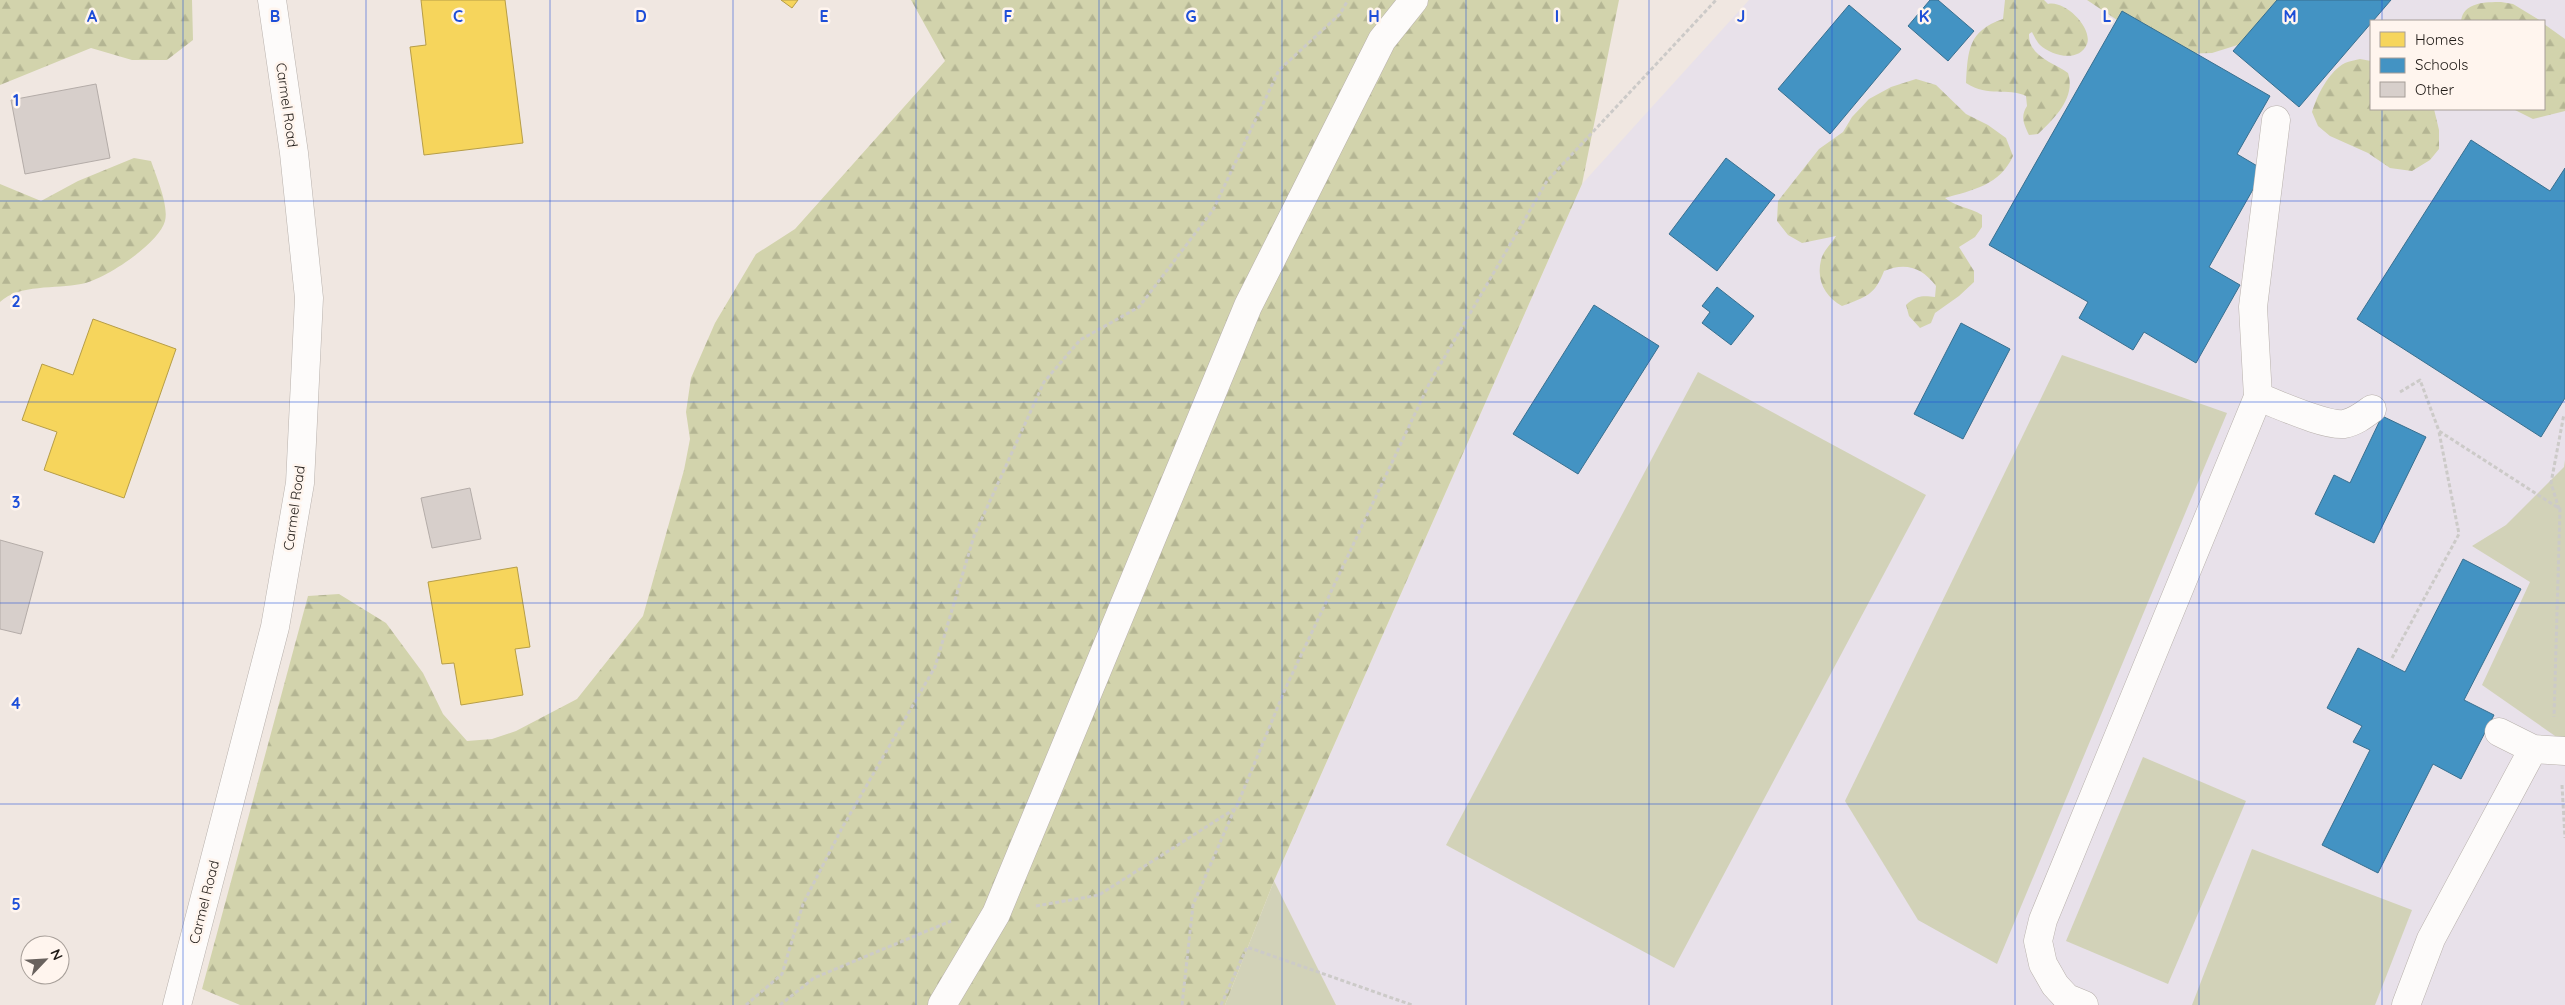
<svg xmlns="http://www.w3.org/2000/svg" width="2565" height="1005" font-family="Quicksand,sans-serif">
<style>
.education{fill:#e8e1ea;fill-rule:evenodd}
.green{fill:#d2d2b8}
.forest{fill:url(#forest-firs)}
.homes{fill:#f6d55c;stroke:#b69d47}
.schools{fill:#4393c3;stroke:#386f8f}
.building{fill:#d7cfcb;stroke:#b4aca8}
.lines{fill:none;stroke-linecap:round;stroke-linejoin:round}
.minor-casing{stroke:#b8b1ac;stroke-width:29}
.path{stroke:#cccac8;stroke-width:3;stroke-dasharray:4 2.5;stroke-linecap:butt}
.minor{stroke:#fdfbfa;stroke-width:28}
.grid{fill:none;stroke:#1d4ed8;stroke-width:1;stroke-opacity:0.55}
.labels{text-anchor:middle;stroke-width:5;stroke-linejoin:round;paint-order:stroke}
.street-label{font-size:14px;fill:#201b17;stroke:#fff5ee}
.grid-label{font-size:16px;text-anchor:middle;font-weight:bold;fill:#1d4ed8;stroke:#fff5ee;stroke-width:5;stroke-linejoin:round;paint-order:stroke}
</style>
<defs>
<pattern id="forest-firs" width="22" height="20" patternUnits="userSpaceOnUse" patternTransform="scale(1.25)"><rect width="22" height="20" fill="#d2d3ac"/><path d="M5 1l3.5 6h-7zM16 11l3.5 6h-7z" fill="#b4b593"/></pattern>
</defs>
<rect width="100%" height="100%" fill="#f0e7e1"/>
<path class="education" d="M1749 0H2565V1005H1336L1274 881 1582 184ZM2371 21H2544V109H2371Z"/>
<g class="green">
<polygon points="2062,355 2227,413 1997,964 1918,920 1845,801"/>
<polygon points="1698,372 1926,495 1674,968 1446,845"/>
<polygon points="2565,460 2565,739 2558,738 2482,685 2530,582 2472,546 2506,525 2564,467"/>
<polygon points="2143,757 2246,801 2168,984 2066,941"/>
<polygon points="2252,849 2412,910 2375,1005 2192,1005"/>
<polygon points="1274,881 1336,1005 1225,1005"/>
</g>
<g class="forest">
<polygon points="0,0 192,0 193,40 167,60 132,60 91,48 0,85"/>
<polygon points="911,0 1619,0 1582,184 1274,881 1225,1005 240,1005 202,989 308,596 339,594 386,623 423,673 443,714 467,741 492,739 516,731 577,699 643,616 684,470 690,439 686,412 691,378 715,323 756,254 795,229 945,61"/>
<path d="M2005 0H2044L2048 4C2065 0 2093 28 2087 44 2079 63 2052 56 2040 45 2037 42 2034 36 2032 32L2029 34C2028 56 2054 63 2068 73 2076 97 2055 118 2038 134L2029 135C2024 124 2020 117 2027 106L2026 96C2007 87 1989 98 1966 83 1968 50 1968 31 2003 19Z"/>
<polygon points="2087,0 2301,0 2260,38 2212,53 2180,54 2126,26"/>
<path d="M2501 2 2513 4 2541 21H2461C2463 2 2486 2 2501 2Z"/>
<polygon points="2544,24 2565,39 2565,111 2533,119 2513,109 2544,109"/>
<path d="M2360 59 2371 61V109H2434L2439 130V149L2430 160 2412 171 2390 168 2368 153 2330 136 2318 126 2312 112C2317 96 2328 72 2345 63 2349 61 2356 60 2360 59Z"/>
<path d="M1916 79 1936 85 1966 114 1988 125 2006 138 2013 156C2000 185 1973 190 1945 198 1956 207 1969 207 1982 215V227L1975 237 1959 247 1974 271V282L1959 296 1935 313 1931 323 1920 328 1909 316 1906 305C1915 296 1922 295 1935 297L1936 286C1922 267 1905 262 1884 271 1875 295 1866 297 1842 306 1825 297 1816 280 1821 260 1823 251 1832 243 1836 236L1802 243 1788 235 1777 221 1778 201 1819 149 1843 132 1852 117 1869 99 1891 87Z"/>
<path d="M134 158 151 161C156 176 169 205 165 221 159 244 104 280 81 284 56 289 19 284 0 302V184L41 201 78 181Z"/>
</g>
<g class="homes">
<polygon points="421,0 505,0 523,143 424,155 410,47 426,45"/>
<polygon points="781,0 798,0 792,8"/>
<polygon points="93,319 176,349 124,498 44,470 57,432 22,420 42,364 73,375"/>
<polygon points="517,567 530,647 515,649 523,695 461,705 454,663 442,664 428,582"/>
</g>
<g class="schools">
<polygon points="1930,0 1938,0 1974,31 1948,61 1908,26"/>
<polygon points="2277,0 2391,0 2299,107 2233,51"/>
<polygon points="1849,5 1901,49 1830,134 1778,89"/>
<polygon points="2122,11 2270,96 2237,154 2264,170 2209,267 2240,285 2196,363 2144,332 2133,350 2079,318 2088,302 1989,245"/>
<polygon points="2471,140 2550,191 2565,168 2565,398 2541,437 2357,319"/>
<polygon points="1726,158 1775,195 1717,271 1669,234"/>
<polygon points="1717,287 1754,316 1731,345 1702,323 1710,312 1702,306"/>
<polygon points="1594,305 1659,346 1578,474 1513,434"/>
<polygon points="1961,323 2010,349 1963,439 1914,414"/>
<polygon points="2382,416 2426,437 2374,543 2315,514 2334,475 2350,483"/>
<polygon points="2463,559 2521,589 2464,700 2494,715 2461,779 2433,764 2378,873 2322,845 2370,750 2353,742 2362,726 2327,708 2358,648 2405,672"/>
</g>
<g class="building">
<polygon points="96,84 110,158 25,174 11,100"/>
<polygon points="470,488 481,539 432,548 421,498"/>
<polygon points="0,540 43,552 21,634 0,629"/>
</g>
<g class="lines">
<defs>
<g id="minor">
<path d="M2258 397C2278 404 2324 426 2344 424 2355 422 2364 415 2372 409"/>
<polyline points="2499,732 2533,749 2565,751"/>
<polyline points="177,1005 275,627 300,483 309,298 294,153 272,0"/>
<polyline points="942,1005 996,914 1248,306 1382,40 1414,0"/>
<polyline points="2084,1005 2067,998 2055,985 2043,964 2038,941 2043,920 2258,397 2253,307 2276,120"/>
<polyline points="2406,1005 2431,939 2533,749"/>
</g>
</defs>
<use href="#minor" class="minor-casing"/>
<g class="path">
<polyline points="2400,392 2420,380 2439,431 2560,509 2554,717"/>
<polyline points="2559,509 2551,483 2564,414"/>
<polyline points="2392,658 2459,534 2439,432"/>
<polyline points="2562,785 2565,838"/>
<polyline points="1036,906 1099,895 1236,808 1286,687 1429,384 1547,181 1716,0"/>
<polyline points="746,1005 782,974 803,904 842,828 935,667 974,536 1044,382 1080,340 1139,307 1213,210 1279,70 1340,14 1348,0"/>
<polyline points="780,1005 814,978 951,921"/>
<polyline points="1182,1005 1193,905 1235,808"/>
<polyline points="1221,1005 1247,947 1412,1005"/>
</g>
<use href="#minor" class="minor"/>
</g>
<path class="grid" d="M183 0V1005M366 0V1005M550 0V1005M733 0V1005M916 0V1005M1099 0V1005M1282 0V1005M1466 0V1005M1649 0V1005M1832 0V1005M2015 0V1005M2199 0V1005M2382 0V21M2382 109V1005M0 201H2565M0 402H2565M0 603H2565M0 804H2565"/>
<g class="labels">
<g class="street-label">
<text transform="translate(287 105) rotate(82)" y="5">Carmel Road</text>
<text transform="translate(294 508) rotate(-82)" y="5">Carmel Road</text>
<text transform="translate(204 902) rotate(-76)" y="5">Carmel Road</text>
</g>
</g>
<g class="grid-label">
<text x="92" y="22">A</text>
<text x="275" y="22">B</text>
<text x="458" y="22">C</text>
<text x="641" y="22">D</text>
<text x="824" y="22">E</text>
<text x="1008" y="22">F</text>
<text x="1191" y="22">G</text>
<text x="1374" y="22">H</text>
<text x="1557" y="22">I</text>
<text x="1741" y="22">J</text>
<text x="1924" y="22">K</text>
<text x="2107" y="22">L</text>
<text x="2290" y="22">M</text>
<text x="16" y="106">1</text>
<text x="16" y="307">2</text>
<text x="16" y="508">3</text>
<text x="16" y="709">4</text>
<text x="16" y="910">5</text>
</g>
<rect x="2370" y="20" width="175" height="90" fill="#fff5ee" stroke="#a69e98"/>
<rect x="2380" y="32" width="25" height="15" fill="#f6d55c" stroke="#a69e98"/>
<text x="2415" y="45" font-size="15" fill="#201b17">Homes</text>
<rect x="2380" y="58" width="25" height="15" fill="#4393c3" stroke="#a69e98"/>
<text x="2415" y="70" font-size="15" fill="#201b17">Schools</text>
<rect x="2380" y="82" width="25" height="15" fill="#d7cfcb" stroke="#a69e98"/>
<text x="2415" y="95" font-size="15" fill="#201b17">Other</text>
<g transform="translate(45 960) rotate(65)"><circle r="24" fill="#fff5ee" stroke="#a69e98"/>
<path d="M0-4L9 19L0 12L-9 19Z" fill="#69625e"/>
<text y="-8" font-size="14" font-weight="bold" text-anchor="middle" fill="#201b17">N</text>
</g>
</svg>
